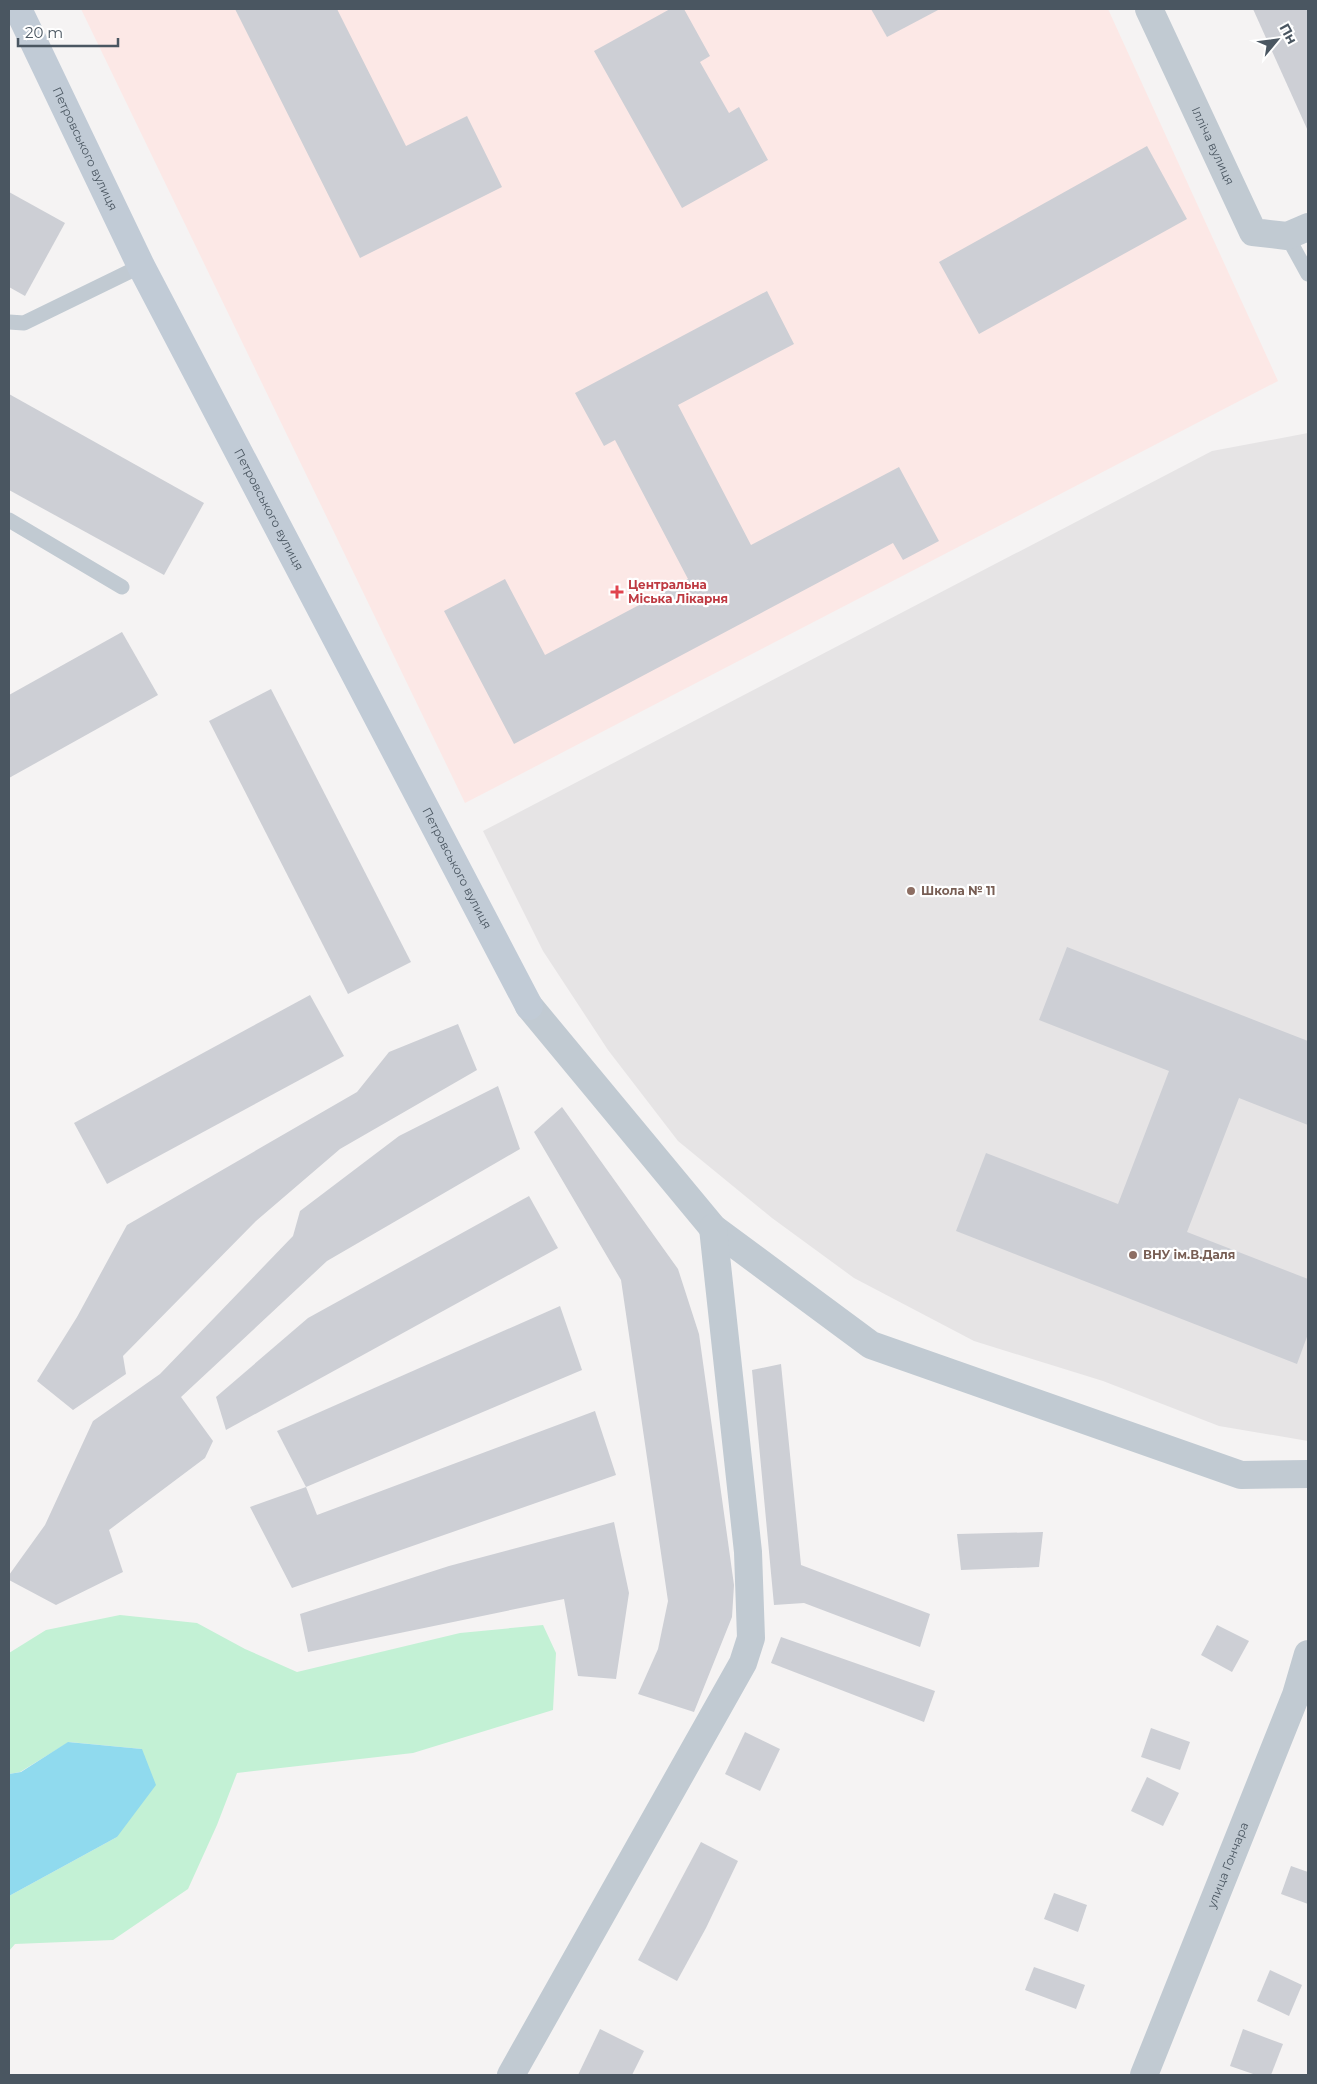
<svg xmlns="http://www.w3.org/2000/svg" width="1317" height="2084" font-family="Montserrat,sans-serif">
<style>
.education{fill:#e6e4e5}
.medical{fill:#fce8e6}
.green{fill:#c3f1d5}
.water{fill:#90daee}
.building{fill:#cdcfd5}
.lines{fill:none;stroke-linecap:round;stroke-linejoin:round}
.lane{stroke:#c1cad2;stroke-width:15}
.street{stroke:#c1cad2;stroke-width:28}
.secondary{stroke:#c1cbd6;stroke-width:28}
.health-dot{fill:#e0444e;stroke:#fff;stroke-width:2}
.education-dot{fill:#8d6e63;stroke:#fff;stroke-width:2}
.labels{text-anchor:middle;stroke-width:4.5;stroke-linejoin:round;paint-order:stroke}
.street-label{font-size:12px;fill:#4a5661;stroke:#fff}
.health-label{font-size:12px;font-weight:bold;fill:#be3a42;stroke:#fff;text-anchor:start}
.education-label{font-size:12px;font-weight:bold;fill:#785e54;stroke:#fff;text-anchor:start}
</style>
<rect width="100%" height="100%" fill="#f5f3f3"/>
<polygon class="education" points="1308,433 1308,1441 1219,1426 1103,1381 974,1341 854,1278 772,1218 678,1141 608,1050 543,951 483,831 1212,451"/>
<polygon class="medical" points="81,9 1108,9 1278,381 465,803"/>
<polygon class="green" points="120,1615 197,1623 245,1649 297,1672 460,1633 543,1625 556,1653 553,1710 413,1753 237,1773 217,1825 188,1889 113,1940 15,1944 9,1951 9,1896 117,1837 142,1749 69,1742 20,1772 9,1774 9,1653 46,1630"/>
<polygon class="water" points="68,1742 142,1749 156,1785 117,1837 9,1896 9,1774 21,1772"/>
<g class="building">
<polygon points="235,9 337,9 406,146 467,116 502,187 360,258"/>
<polygon points="670,9 684,9 710,56 700,62 729,113 739,107 768,160 682,208 594,51"/>
<polygon points="871,9 940,9 887,37"/>
<polygon points="1253,9 1308,9 1308,131"/>
<polygon points="1147,146 1187,219 979,334 939,262"/>
<polygon points="9,192 65,223 25,296 9,287"/>
<polygon points="767,291 794,344 678,405 751,545 899,467 939,541 903,560 893,543 514,744 444,611 505,579 545,655 688,579 615,440 604,446 575,393"/>
<polygon points="9,394 204,503 164,575 9,490"/>
<polygon points="122,632 158,695 9,778 9,695"/>
<polygon points="271,689 411,962 348,994 209,721"/>
<polygon points="1067,947 1308,1041 1308,1125 1239,1098 1187,1232 1308,1279 1308,1334 1297,1364 956,1231 986,1153 1118,1204 1169,1071 1039,1020"/>
<polygon points="310,995 344,1056 107,1184 74,1123"/>
<polygon points="458,1024 477,1070 340,1149 256,1221 123,1356 126,1374 73,1410 37,1381 77,1317 127,1225 357,1092 389,1052"/>
<polygon points="498,1086 520,1149 327,1261 181,1397 213,1441 205,1458 109,1530 123,1572 56,1605 9,1580 9,1575 45,1525 93,1421 160,1374 293,1236 300,1211 399,1136"/>
<polygon points="562,1107 678,1269 699,1334 734,1585 732,1617 694,1712 638,1694 658,1649 668,1601 621,1280 534,1132"/>
<polygon points="529,1196 558,1248 226,1430 216,1397 308,1318"/>
<polygon points="560,1306 582,1370 306,1487 277,1431"/>
<polygon points="781,1364 801,1565 930,1614 920,1647 804,1603 774,1605 752,1370"/>
<polygon points="595,1411 616,1475 292,1588 250,1507 306,1487 317,1515"/>
<polygon points="614,1522 629,1593 616,1679 578,1676 564,1599 308,1652 300,1614 449,1566"/>
<polygon points="1043,1532 1039,1567 961,1570 957,1534"/>
<polygon points="1217,1625 1249,1641 1232,1672 1201,1655"/>
<polygon points="781,1637 935,1691 924,1722 771,1663"/>
<polygon points="1151,1728 1190,1742 1180,1770 1141,1757"/>
<polygon points="745,1732 780,1749 760,1791 725,1774"/>
<polygon points="1147,1777 1179,1793 1163,1826 1131,1811"/>
<polygon points="701,1842 738,1861 706,1928 677,1981 638,1960"/>
<polygon points="1291,1866 1308,1872 1308,1904 1281,1894"/>
<polygon points="1054,1893 1087,1905 1078,1932 1044,1919"/>
<polygon points="1034,1967 1085,1985 1076,2009 1025,1990"/>
<polygon points="1270,1970 1302,1985 1289,2016 1257,2001"/>
<polygon points="600,2029 644,2051 632,2075 578,2075"/>
<polygon points="1243,2029 1283,2044 1271,2075 1256,2075 1230,2066"/>
</g>
<g class="lines">
<g class="lane">
<polyline points="1287,236 1308,274"/>
<polyline points="9,322 24,323 141,266"/>
<polyline points="9,520 122,587"/>
</g>
<g class="street">
<path id="s1" d="M1149 9 1253 232 1287 236 1308 227"/>
<polyline points="529,1006 713,1228 871,1345 1241,1475 1308,1474"/>
<polyline points="511,2075 743,1663 751,1638 748,1552 713,1228"/>
<path id="s2" d="M1144 2075 1296 1695 1308 1654"/>
</g>
<path class="secondary" id="s3" d="M18 9 141 266 529 1006"/>
</g>
<path class="health-dot" d="M614.5 584.5h5v5h5v5h-5v5h-5v-5h-5v-5h5z"/>
<g class="education-dot">
<circle cx="911" cy="891" r="5"/>
<circle cx="1133" cy="1255" r="5"/>
</g>
<g class="labels">
<g class="street-label">
<text dy="4" stroke="none"><textPath href="#s1" startOffset="151">Ілліча вулиця</textPath></text>
<text dy="4" stroke="none"><textPath href="#s3" startOffset="155">Петровського вулиця</textPath></text>
<text dy="4" stroke="none"><textPath href="#s3" startOffset="560">Петровського вулиця</textPath></text>
<text dy="4" stroke="none"><textPath href="#s3" startOffset="965">Петровського вулиця</textPath></text>
<text dy="4" stroke="none"><textPath href="#s2" startOffset="226">улица Гончара</textPath></text>
</g>
<g class="health-label">
<text x="628" y="589">Центральна<tspan x="628" dy="14">Міська Лікарня</tspan></text>
</g>
<g class="education-label">
<text x="921" y="895">Школа № 11</text>
<text x="1143" y="1259">ВНУ ім.В.Даля</text>
</g>
</g>
<rect width="1317" height="2084" fill="none" stroke="#4a5661" stroke-width="20"/>
<g transform="translate(1277 40) rotate(61)" stroke="#ffffff" stroke-width="4" paint-order="stroke">
<path d="M0-4L9 19L0 12L-9 19Z" fill="#4a5661"/>
<text y="-8" font-size="14" font-weight="bold" text-anchor="middle" fill="#4a5661">Пн</text>
</g>
<path d="M18 38v8h100v-8" fill="none" stroke="#4a5661" stroke-width="2.5"/>
<text x="25" y="38" font-size="15" fill="#4a5661" stroke="#ffffff" stroke-width="4" paint-order="stroke">20 m</text>
</svg>
